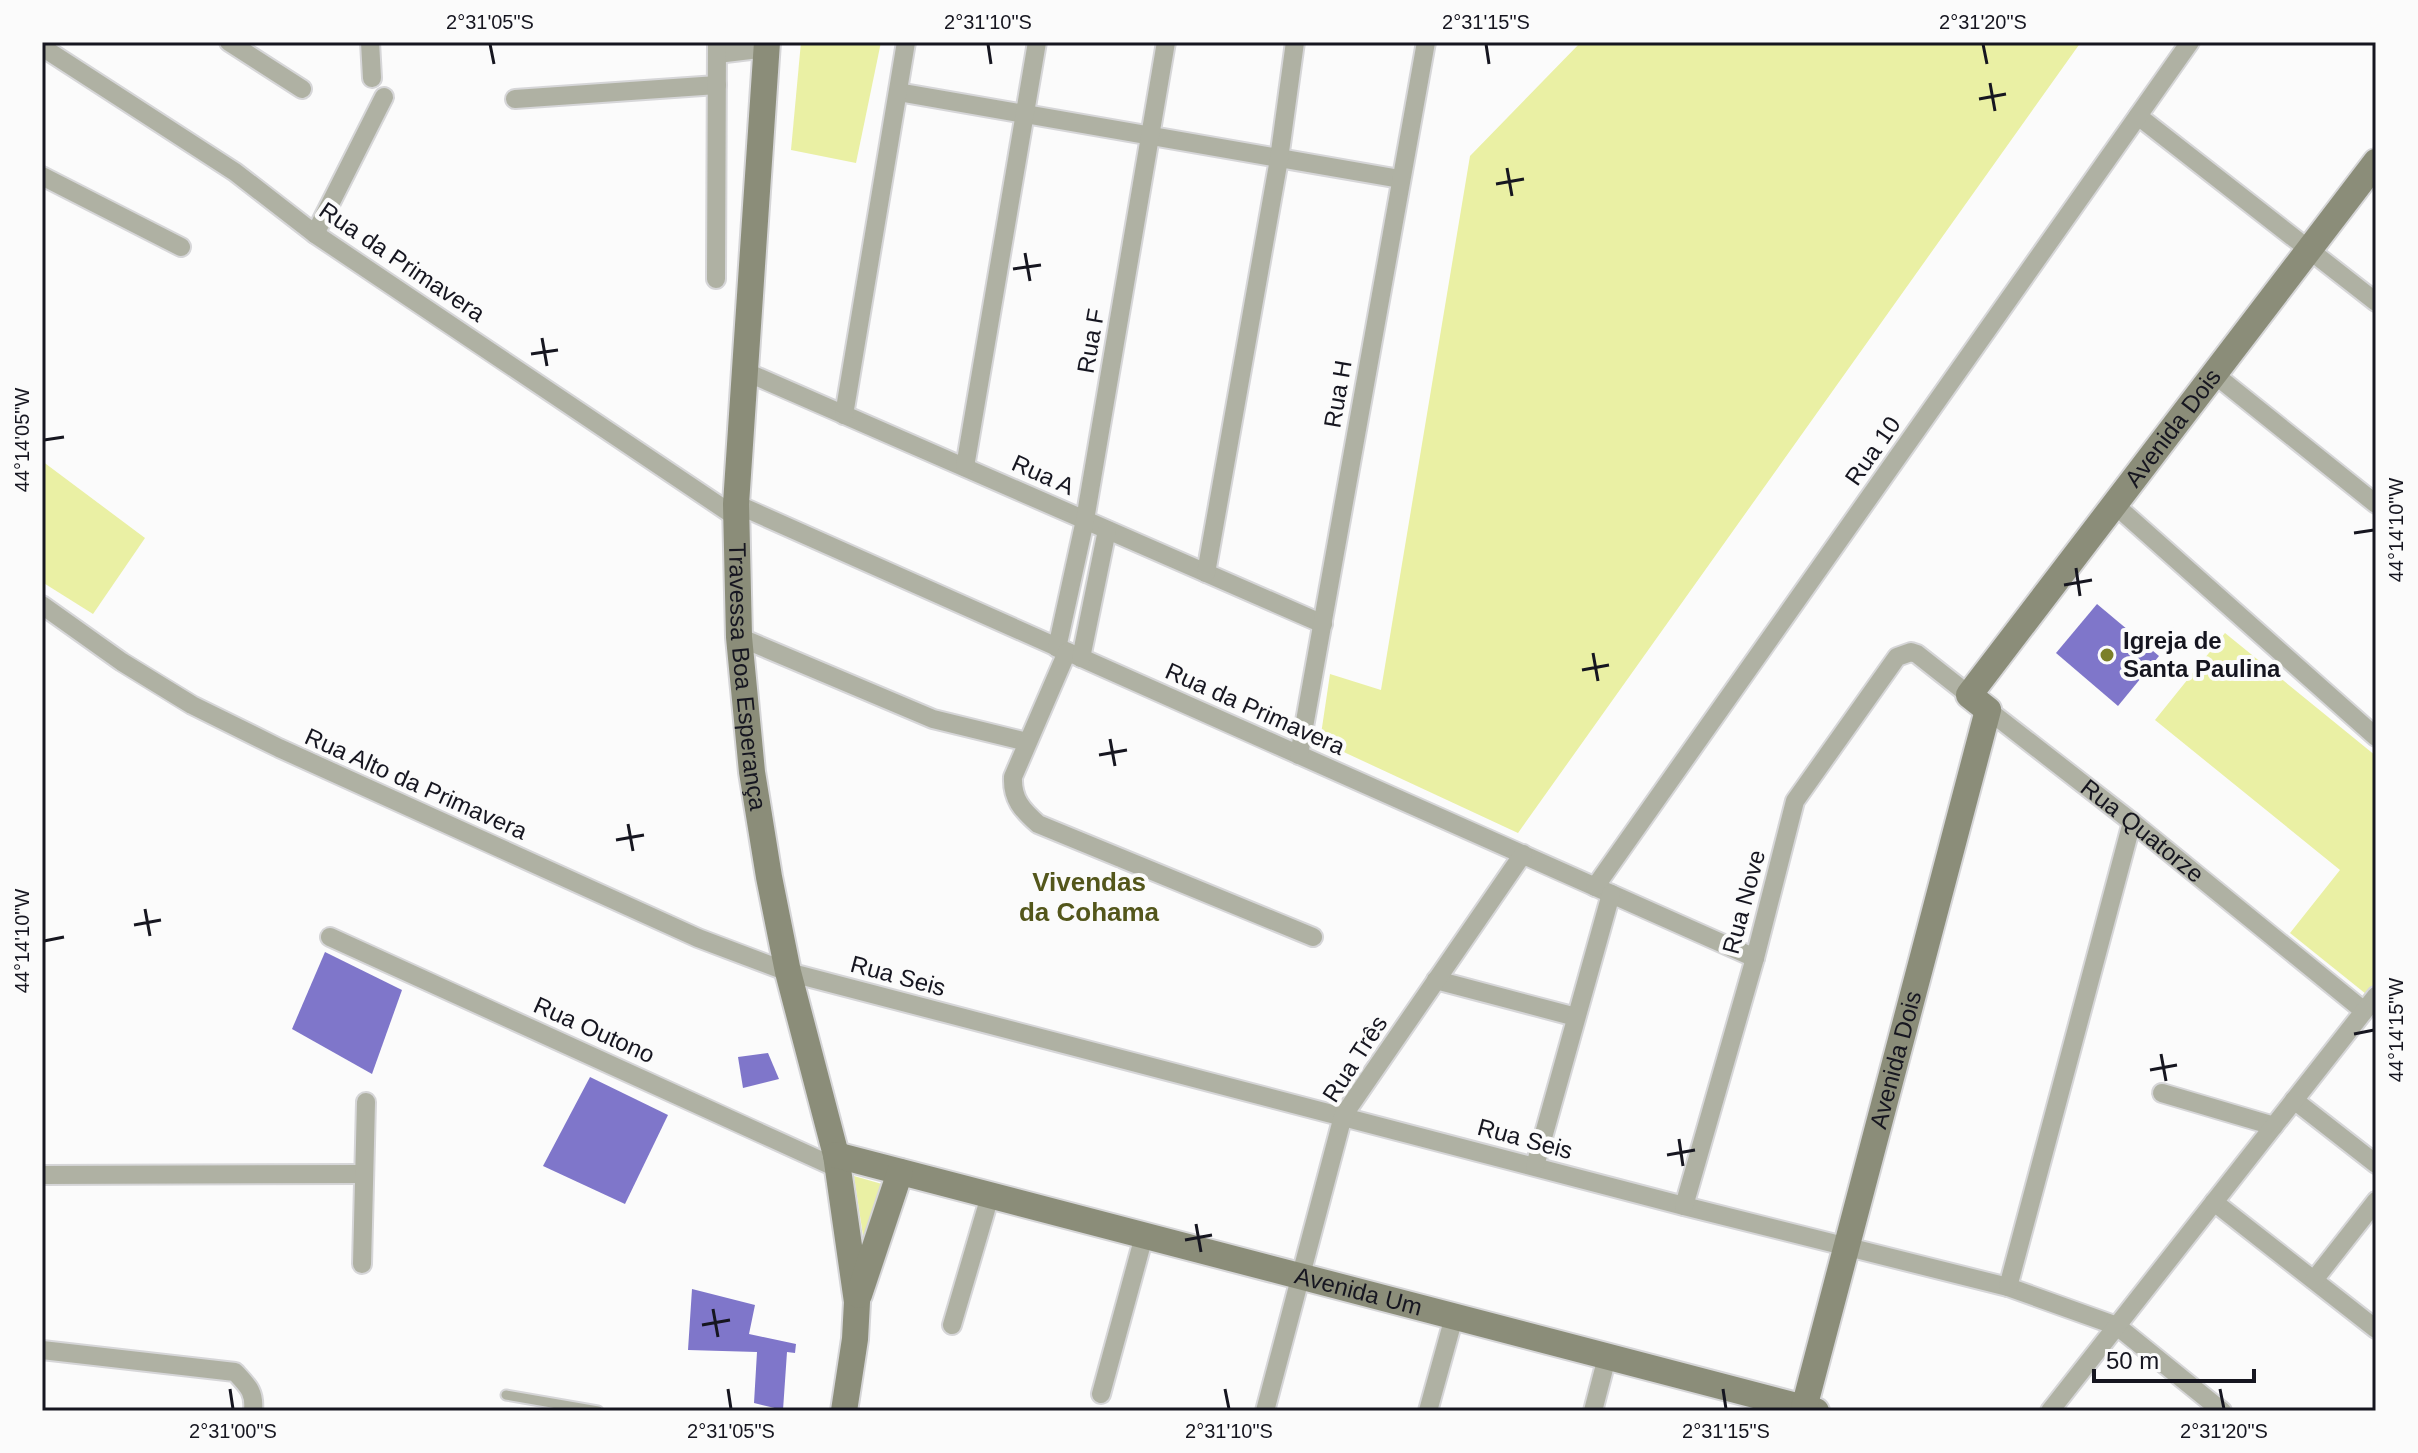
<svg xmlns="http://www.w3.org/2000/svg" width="2418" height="1453" font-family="Helvetica,sans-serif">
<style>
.green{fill:#eaf0a4}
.building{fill:#7f76ca}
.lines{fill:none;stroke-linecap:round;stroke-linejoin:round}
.lane-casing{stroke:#d6d6d8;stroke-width:13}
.street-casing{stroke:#d6d6d8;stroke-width:22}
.secondary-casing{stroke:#d6d6d8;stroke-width:30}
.lane{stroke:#afb1a3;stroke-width:9}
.street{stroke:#afb1a3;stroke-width:18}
.secondary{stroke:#8b8d79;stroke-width:26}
.ticks{fill:none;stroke:#161620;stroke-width:3}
.poi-dot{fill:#7b7f28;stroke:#fbfbfb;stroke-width:3}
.labels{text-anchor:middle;stroke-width:8;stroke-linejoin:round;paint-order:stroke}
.street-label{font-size:24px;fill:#161620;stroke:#fbfbfb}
.poi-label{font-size:24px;font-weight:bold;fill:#161620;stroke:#fbfbfb;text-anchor:start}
.neighbourhood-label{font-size:26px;font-weight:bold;fill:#53561b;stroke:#fbfbfb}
.neatline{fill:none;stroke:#161620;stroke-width:3}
.ticks-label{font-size:20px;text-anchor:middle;fill:#161620}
</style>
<rect width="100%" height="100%" fill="#fbfbfb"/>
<g class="green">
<polygon points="801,42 881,42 856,163 791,150"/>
<polygon points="1581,42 2081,42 1518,833 1320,741 1330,674 1381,690 1470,156"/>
<polygon points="42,461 145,538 93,614 42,582"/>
<polygon points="2225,633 2376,756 2376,982 2366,994 2290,933 2340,870 2155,720"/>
<polygon points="854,1176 882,1184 865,1249"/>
</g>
<g class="building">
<polygon points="2097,604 2159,656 2118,706 2056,653"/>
<polygon points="325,952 402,990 372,1074 292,1029"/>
<polygon points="768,1053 779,1079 743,1088 738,1057"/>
<polygon points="590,1077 668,1115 625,1204 543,1166"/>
<polygon points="692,1289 755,1305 749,1334 796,1344 795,1353 787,1352 783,1410 754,1403 757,1352 688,1350"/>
</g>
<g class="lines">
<defs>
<polyline id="lane" points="506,1395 598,1411"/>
<g id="street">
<polyline points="229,42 302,89"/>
<polyline points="370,42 372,78"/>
<polyline points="42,47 235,172 315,234 736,517"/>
<polyline points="717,54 767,48"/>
<polyline points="898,92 1400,179"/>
<polyline points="515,99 717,85"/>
<polyline points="2138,116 2376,302"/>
<polyline points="42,176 181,247"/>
<polyline points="315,234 384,97"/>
<polyline points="716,279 717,42"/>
<polyline points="744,371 1323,624"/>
<polyline points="2214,374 2376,504"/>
<polyline points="844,415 906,42"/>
<polyline points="965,467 1037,42"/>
<polyline points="736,504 1755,958"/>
<polyline points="2114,504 2376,737"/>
<polyline points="1206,573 1279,159 1295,42"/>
<polyline points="42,605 122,662 192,705 279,748 698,938 788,972 1684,1206 2008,1287 2117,1326 2222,1411"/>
<polyline points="739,637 933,719 1027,742"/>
<polyline points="1057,648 1085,520 1166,42"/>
<path d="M1067 652 1013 777C1012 799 1022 810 1038 824L1313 937"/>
<polyline points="1081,658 1107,530"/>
<path id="s1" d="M1988 710 2132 822 2364 1011"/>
<polyline points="1299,755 1426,42"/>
<polyline points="1595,887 2190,42"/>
<polyline points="330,937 837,1168"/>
<polyline points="1436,980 1576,1017"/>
<polyline points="2162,1093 2274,1126"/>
<polyline points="2294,1100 2376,1164"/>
<polyline points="1535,1166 1611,894"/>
<polyline points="42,1175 363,1174"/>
<polyline points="2214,1202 2376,1329"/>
<polyline points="1684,1206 1755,958 1795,801 1897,657 1911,652 1917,654 1969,695"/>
<polyline points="362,1264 366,1102"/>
<polyline points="2314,1280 2376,1201"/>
<polyline points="2008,1287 2132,822"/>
<polyline points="952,1325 990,1196"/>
<path d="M42 1350 235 1372C248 1386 255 1392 253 1411"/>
<polyline points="1101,1394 1144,1236"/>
<polyline points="1265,1411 1343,1116 1523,854"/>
<polyline points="1428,1411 1454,1317"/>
<polyline points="1593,1411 1607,1357"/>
<polyline points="2050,1411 2376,996"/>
</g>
<g id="secondary">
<path id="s2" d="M767 42 736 504 739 637 752 772 769 877 788 972 836 1155 857 1302 855 1339 844 1411"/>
<path id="s3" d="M836 1155 1816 1411"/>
<polyline points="859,1295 900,1172"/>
<path id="s4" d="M1804 1408 1988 710 1969 695 2376 162"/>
</g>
</defs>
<use href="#lane" class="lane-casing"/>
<use href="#street" class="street-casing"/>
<use href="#secondary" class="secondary-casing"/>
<use href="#lane" class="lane"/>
<use href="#street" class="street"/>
<use href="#secondary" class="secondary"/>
</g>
<path class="ticks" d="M490 44 494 64M988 44 991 64M1486 44 1489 64M1983 44 1987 64M1990 83 1995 111M1979 99 2006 94M1507 168 1512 196M1496 184 1524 179M1025 253 1030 281M1013 269 1041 265M542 338 547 366M531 354 558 350M44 440 64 437M2354 533 2374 530M2076 568 2080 596M2064 585 2092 580M1593 653 1598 681M1582 670 1609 665M1110 739 1115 766M1099 755 1127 750M628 824 633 851M616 840 644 835M145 909 150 936M134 925 161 920M44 941 64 937M2354 1034 2374 1030M2161 1054 2166 1081M2150 1070 2177 1065M1679 1139 1683 1166M1667 1155 1695 1150M1196 1224 1201 1252M1185 1240 1212 1235M713 1309 718 1337M702 1325 730 1320M230 1389 233 1409M728 1389 731 1409M1225 1389 1229 1409M1723 1389 1726 1409M2220 1389 2224 1409"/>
<circle class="poi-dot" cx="2107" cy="655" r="8"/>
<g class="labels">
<g class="street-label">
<text transform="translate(402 262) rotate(34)" y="8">Rua da Primavera</text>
<text transform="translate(1091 341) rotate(-80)" y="8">Rua F</text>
<text transform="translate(1338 394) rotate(-80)" y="8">Rua H</text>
<text dy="8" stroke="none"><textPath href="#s4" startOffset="1082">Avenida Dois</textPath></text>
<text transform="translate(1873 451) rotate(-55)" y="8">Rua 10</text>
<text transform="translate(1043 475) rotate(24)" y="8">Rua A</text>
<text dy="8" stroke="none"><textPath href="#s2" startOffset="636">Travessa Boa Esperança</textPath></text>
<text transform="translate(1255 709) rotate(24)" y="8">Rua da Primavera</text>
<text transform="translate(416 784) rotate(24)" y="8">Rua Alto da Primavera</text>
<text dy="8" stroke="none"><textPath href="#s1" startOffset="196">Rua Quatorze</textPath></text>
<text transform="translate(1744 902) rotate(-75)" y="8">Rua Nove</text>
<text transform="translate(898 976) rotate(15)" y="8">Rua Seis</text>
<text transform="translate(594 1030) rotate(24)" y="8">Rua Outono</text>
<text transform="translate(1355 1059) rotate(-57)" y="8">Rua Três</text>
<text dy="8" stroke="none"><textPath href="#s4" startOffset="360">Avenida Dois</textPath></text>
<text transform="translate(1525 1139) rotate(15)" y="8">Rua Seis</text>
<text dy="8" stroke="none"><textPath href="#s3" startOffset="540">Avenida Um</textPath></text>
</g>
<g class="poi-label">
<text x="2123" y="649">Igreja de<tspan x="2123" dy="28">Santa Paulina</tspan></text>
</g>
<g class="neighbourhood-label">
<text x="1089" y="891">Vivendas<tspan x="1089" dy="30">da Cohama</tspan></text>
</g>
</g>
<rect width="2418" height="1453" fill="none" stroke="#fbfbfb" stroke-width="88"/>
<path d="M2094 1369v12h160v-12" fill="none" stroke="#161620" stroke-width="4"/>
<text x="2106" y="1369" font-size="24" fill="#161620" stroke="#fbfbfb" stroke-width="6" paint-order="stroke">50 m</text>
<rect x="44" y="44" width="2330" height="1365" class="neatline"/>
<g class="ticks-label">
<text x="490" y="29">2°31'05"S</text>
<text x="988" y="29">2°31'10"S</text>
<text x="1486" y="29">2°31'15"S</text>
<text x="1983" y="29">2°31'20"S</text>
<text transform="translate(22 440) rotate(-90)" y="7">44°14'05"W</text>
<text transform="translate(2396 530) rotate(-90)" y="7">44°14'10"W</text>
<text transform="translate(22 941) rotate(-90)" y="7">44°14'10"W</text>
<text transform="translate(2396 1030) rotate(-90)" y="7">44°14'15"W</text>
<text x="233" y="1438">2°31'00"S</text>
<text x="731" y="1438">2°31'05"S</text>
<text x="1229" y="1438">2°31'10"S</text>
<text x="1726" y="1438">2°31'15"S</text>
<text x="2224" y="1438">2°31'20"S</text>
</g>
</svg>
